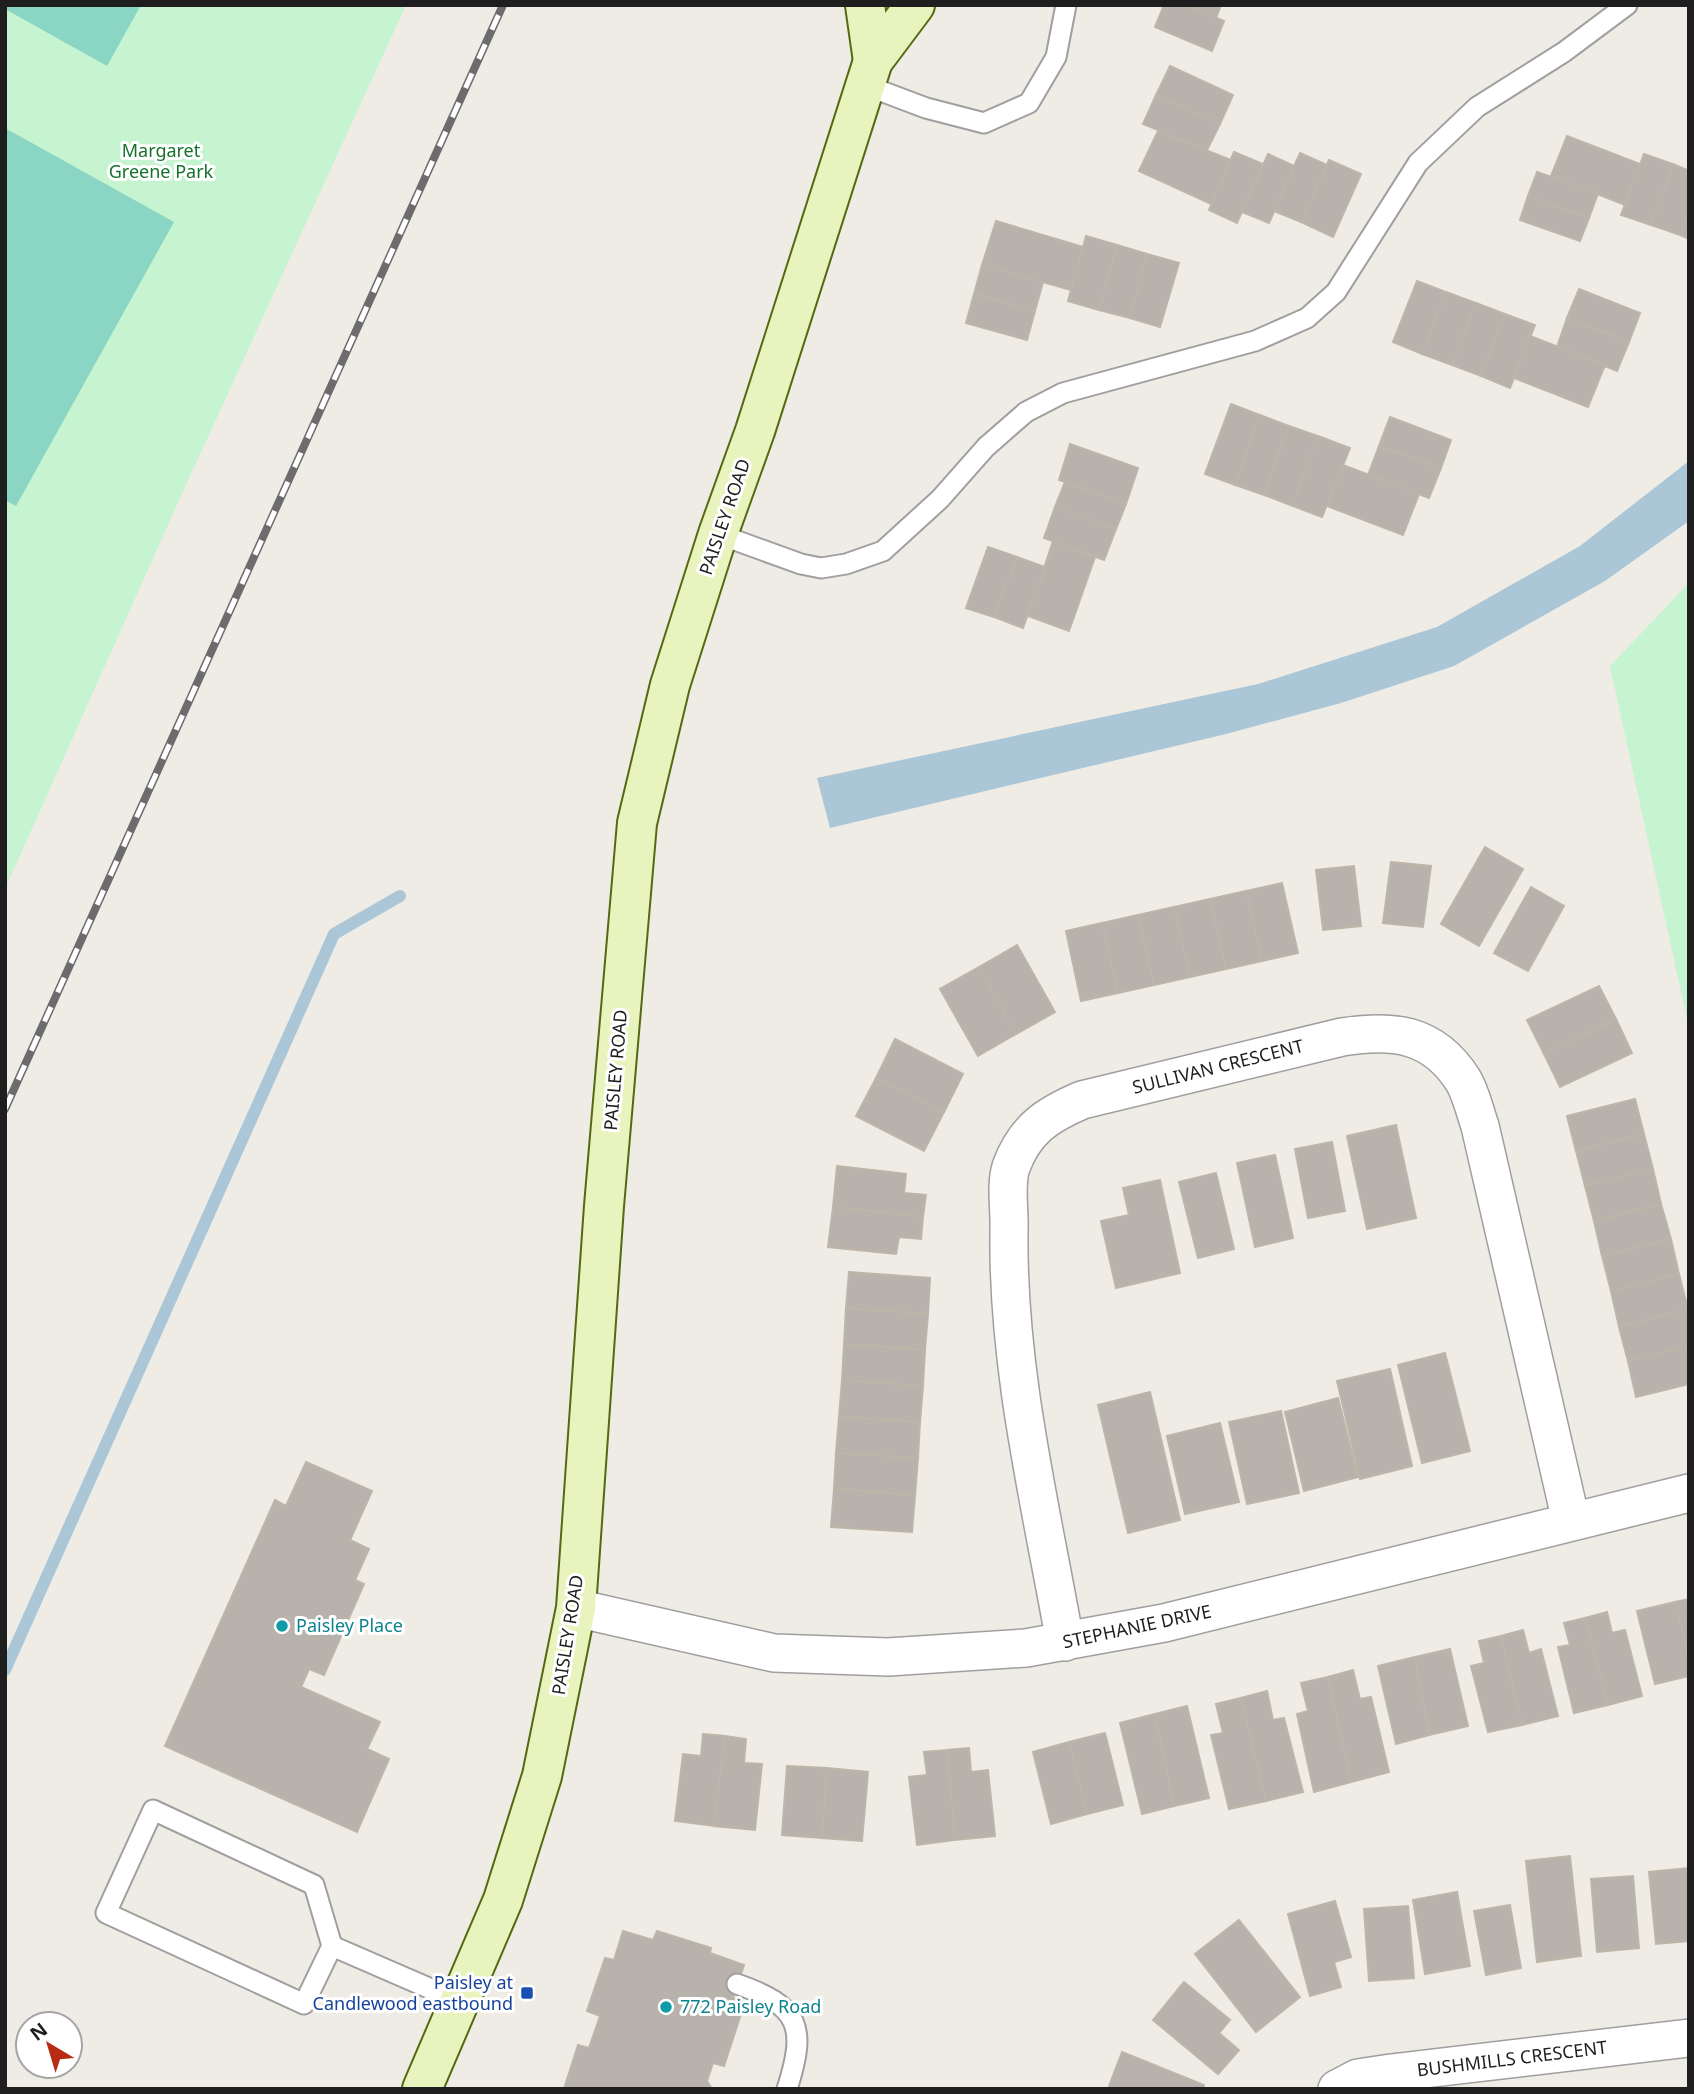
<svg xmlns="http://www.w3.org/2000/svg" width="1694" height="2094" font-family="'Noto Sans',sans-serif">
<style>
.park{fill:#c6f4d0}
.pitch{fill:#8ad5c3}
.water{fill:#aac6d7}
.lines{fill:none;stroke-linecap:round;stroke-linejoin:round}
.stream{stroke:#aac6d7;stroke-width:12}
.building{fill:#b7b2ab;stroke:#beb5a9;stroke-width:2}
.service-casing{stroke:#9f9f9f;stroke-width:23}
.minor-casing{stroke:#9f9f9f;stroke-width:40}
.secondary-casing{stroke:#536a10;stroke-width:42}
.service{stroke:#fff;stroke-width:19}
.minor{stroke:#fff;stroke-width:37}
.secondary{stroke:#e9f3be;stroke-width:38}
.rail-casing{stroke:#6c6c6c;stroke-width:8}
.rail{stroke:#fff;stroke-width:5;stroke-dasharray:16;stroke-linecap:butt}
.culture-dot{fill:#0f9aa8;stroke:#fff;stroke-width:2.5}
.transit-dot{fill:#1a4fb4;stroke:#fff;stroke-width:2.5}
.labels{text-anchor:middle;stroke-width:6;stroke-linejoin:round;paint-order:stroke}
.park-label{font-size:18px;fill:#16712b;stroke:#fff}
.street-label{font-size:18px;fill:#1e1e1e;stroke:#fff}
.culture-label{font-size:18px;fill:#0d838f;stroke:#fff;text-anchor:start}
.transit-label{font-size:18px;fill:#164399;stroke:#fff;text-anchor:end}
</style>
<rect width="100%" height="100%" fill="#eeece5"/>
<g class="park">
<polygon points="5,5 406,5 185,487 5,889"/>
<polygon points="1689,583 1689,1029 1610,666"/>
</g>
<g class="pitch">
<polygon points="5,5 141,5 107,66 5,9"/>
<polygon points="5,128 174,222 16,506 5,500"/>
</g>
<polygon class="water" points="1689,461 1689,521 1605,581 1454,666 1341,703 1226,734 830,828 817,778 1258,684 1437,627 1580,546"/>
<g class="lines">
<polyline class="stream" points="5,1670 334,934 400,896"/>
</g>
<g class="building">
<polygon points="1164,5 1186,5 1224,21 1212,51 1155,27"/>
<polygon points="1186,5 1221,5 1216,18"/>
<polygon points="1170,66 1233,95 1220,124 1156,95"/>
<polygon points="1156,95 1220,124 1207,150 1143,124"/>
<polygon points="1158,131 1231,160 1211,204 1139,171"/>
<polygon points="1567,136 1640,164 1625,205 1551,176"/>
<polygon points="1234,152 1263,164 1237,223 1209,210"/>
<polygon points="1300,153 1327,165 1301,222 1274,211"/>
<polygon points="1268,154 1294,166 1269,223 1242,212"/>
<polygon points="1644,154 1673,164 1651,225 1621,215"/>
<polygon points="1329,160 1361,174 1333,237 1301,222"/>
<polygon points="1673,164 1689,171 1689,210 1680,235 1651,225"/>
<polygon points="1537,172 1598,193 1589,218 1528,196"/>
<polygon points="1528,196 1589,218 1580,241 1520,220"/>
<polygon points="1689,210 1689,239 1680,235"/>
<polygon points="996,221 1083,247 1071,290 982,265"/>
<polygon points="1086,236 1117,245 1099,310 1068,301"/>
<polygon points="1117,245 1147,254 1130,318 1099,310"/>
<polygon points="1147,254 1179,263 1160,327 1130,318"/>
<polygon points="982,265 1043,282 1035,311 974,294"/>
<polygon points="1417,281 1446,292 1422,354 1393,342"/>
<polygon points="1579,289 1640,313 1629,342 1567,318"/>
<polygon points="1446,292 1476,303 1452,365 1422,354"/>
<polygon points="974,294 1035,311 1027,340 966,323"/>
<polygon points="1476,303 1505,314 1481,376 1452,365"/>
<polygon points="1505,314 1535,325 1510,388 1481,376"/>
<polygon points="1567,318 1629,342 1617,371 1557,347"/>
<polygon points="1530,336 1605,365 1588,407 1514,378"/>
<polygon points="1231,404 1260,415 1235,485 1205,474"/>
<polygon points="1260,415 1289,426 1264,495 1235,485"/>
<polygon points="1390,417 1451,440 1441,468 1379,446"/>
<polygon points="1289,426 1318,436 1293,506 1264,495"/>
<polygon points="1318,436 1350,448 1322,517 1293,506"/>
<polygon points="1070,444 1138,468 1126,504 1059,480"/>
<polygon points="1379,446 1441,468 1429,498 1368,475"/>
<polygon points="1343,465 1419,494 1403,535 1327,506"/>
<polygon points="1065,482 1126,504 1116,529 1055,507"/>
<polygon points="1055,507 1116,529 1104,560 1044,538"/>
<polygon points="1053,541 1095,557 1069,631 1028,616"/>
<polygon points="988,547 1017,557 994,617 966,608"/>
<polygon points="1017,557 1045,567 1023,628 994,617"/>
<polygon points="1485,847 1523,869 1479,946 1441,924"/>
<polygon points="1391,862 1431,866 1423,927 1383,923"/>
<polygon points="1354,866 1361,926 1323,930 1316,870"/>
<polygon points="1282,883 1298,953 1262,961 1246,891"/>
<polygon points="1531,887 1564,906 1528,971 1494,953"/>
<polygon points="1246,891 1262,961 1226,969 1210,899"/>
<polygon points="1210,899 1226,969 1190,977 1174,907"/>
<polygon points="1174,907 1190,977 1154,985 1138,915"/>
<polygon points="1138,915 1154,985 1118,993 1102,923"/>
<polygon points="1102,923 1118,993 1081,1001 1066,931"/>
<polygon points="1017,945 1055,1012 1016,1034 979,967"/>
<polygon points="979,967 1016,1034 978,1056 940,989"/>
<polygon points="1599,986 1616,1019 1544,1054 1527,1020"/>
<polygon points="1616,1019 1632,1053 1560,1087 1544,1054"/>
<polygon points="895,1039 963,1074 944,1112 876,1078"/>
<polygon points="876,1078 944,1112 924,1151 856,1116"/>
<polygon points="1635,1099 1644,1134 1576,1151 1567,1116"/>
<polygon points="1396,1125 1416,1218 1367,1229 1347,1136"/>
<polygon points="1644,1134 1653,1169 1585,1186 1576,1151"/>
<polygon points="1332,1142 1345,1211 1308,1218 1295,1149"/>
<polygon points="1275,1155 1293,1238 1255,1247 1237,1163"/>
<polygon points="837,1166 906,1174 904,1193 926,1195 923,1217 833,1207"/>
<polygon points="1653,1169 1661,1204 1594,1221 1585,1186"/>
<polygon points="1216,1173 1234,1249 1198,1258 1179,1182"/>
<polygon points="1160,1180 1180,1273 1116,1288 1101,1221 1129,1215 1123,1188"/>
<polygon points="1661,1204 1671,1239 1602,1256 1594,1221"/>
<polygon points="833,1207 923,1217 921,1239 899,1237 896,1254 828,1247"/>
<polygon points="1671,1239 1679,1274 1611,1291 1602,1256"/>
<polygon points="849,1272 930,1278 928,1314 846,1308"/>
<polygon points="1679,1274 1688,1309 1619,1327 1611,1291"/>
<polygon points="846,1308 928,1314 925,1350 844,1344"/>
<polygon points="1688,1309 1689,1346 1628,1361 1619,1327"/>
<polygon points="844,1344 925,1350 923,1386 842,1380"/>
<polygon points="1689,1346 1689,1384 1636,1397 1628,1361"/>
<polygon points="1445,1353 1470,1451 1422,1463 1398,1365"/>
<polygon points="1390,1369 1412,1466 1360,1479 1337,1381"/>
<polygon points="842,1380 923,1386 920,1422 839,1417"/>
<polygon points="1150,1392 1180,1520 1128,1533 1098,1405"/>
<polygon points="1338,1398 1358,1477 1304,1491 1285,1412"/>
<polygon points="1281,1411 1299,1493 1247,1504 1229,1422"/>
<polygon points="839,1417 920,1422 918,1458 836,1453"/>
<polygon points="1220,1423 1239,1502 1185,1514 1167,1436"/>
<polygon points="836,1453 918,1458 915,1495 834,1489"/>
<polygon points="306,1462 372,1491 350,1540 369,1549 355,1580 364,1584 324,1675 309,1669 301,1687 380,1722 367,1749 389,1759 357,1832 165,1746 275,1500 286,1506"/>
<polygon points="834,1489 915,1495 912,1532 831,1527"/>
<polygon points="1689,1599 1689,1660 1675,1602"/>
<polygon points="1675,1602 1689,1660 1689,1676 1655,1684 1637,1611"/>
<polygon points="1607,1612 1612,1633 1625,1630 1642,1696 1608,1705 1585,1618"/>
<polygon points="1585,1618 1608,1705 1574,1713 1558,1647 1570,1645 1564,1623"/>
<polygon points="1523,1630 1529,1653 1541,1649 1558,1716 1522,1725 1501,1636"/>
<polygon points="1501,1636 1522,1725 1488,1732 1471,1666 1484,1663 1479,1641"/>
<polygon points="1450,1649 1468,1726 1429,1735 1415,1657"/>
<polygon points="1415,1657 1429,1735 1396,1744 1378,1666"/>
<polygon points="1353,1670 1360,1699 1371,1697 1389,1772 1351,1782 1328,1677"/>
<polygon points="1328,1677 1351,1782 1314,1792 1297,1714 1308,1711 1301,1683"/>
<polygon points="1267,1691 1273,1720 1284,1718 1303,1792 1266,1801 1241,1698"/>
<polygon points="1241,1698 1266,1801 1229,1809 1211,1735 1223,1733 1216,1704"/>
<polygon points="1187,1706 1209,1798 1174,1806 1155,1714"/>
<polygon points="1155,1714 1174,1806 1142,1814 1120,1723"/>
<polygon points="1105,1733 1123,1805 1087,1814 1069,1742"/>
<polygon points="703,1734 725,1736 714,1826 675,1821 683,1754 701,1756"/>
<polygon points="725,1736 746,1739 744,1763 762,1764 755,1830 714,1826"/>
<polygon points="1069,1742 1087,1814 1051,1824 1033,1752"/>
<polygon points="969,1748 971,1772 988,1770 995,1836 955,1840 947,1750"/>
<polygon points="947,1750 955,1840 917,1845 909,1777 927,1775 924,1752"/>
<polygon points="787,1766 827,1768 822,1838 782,1835"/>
<polygon points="827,1768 868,1772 862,1841 822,1838"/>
<polygon points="1570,1856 1581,1956 1537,1962 1526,1861"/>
<polygon points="1689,1868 1689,1941 1656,1944 1649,1872"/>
<polygon points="1633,1876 1639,1948 1597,1952 1591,1879"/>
<polygon points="1457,1892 1470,1966 1425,1974 1413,1900"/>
<polygon points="1335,1901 1351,1957 1334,1962 1341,1987 1310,1996 1288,1914"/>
<polygon points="1510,1905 1521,1968 1486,1975 1474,1911"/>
<polygon points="1408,1906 1414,1978 1369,1981 1364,1909"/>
<polygon points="1239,1920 1300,1997 1256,2032 1195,1954"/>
<polygon points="623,1931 653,1940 657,1931 711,1948 710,1953 744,1965 733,1998 745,2002 724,2066 713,2063 707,2081 712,2089 564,2089 578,2045 589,2048 600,2016 587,2011 605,1958 614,1960"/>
<polygon points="1184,1982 1230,2020 1219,2033 1239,2050 1218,2074 1153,2020"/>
<polygon points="1122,2052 1204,2085 1203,2089 1108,2089"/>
</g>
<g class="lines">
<defs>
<g id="service">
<polyline points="865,85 926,108 984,123 1029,103 1056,57 1066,5"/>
<polyline points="718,534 801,564 821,568 846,564 883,551 940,499 986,447 1026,412 1063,393 1255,341 1307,318 1336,292 1418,163 1477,107 1564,52 1627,5"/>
<polygon points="153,1810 314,1885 332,1946 304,2004 106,1913"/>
<polyline points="332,1946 461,2002"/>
<path d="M737 1984C800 2006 807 2027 787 2089"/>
</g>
<g id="minor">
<polyline points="576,1608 774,1653 888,1657 1026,1648 1164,1623 1689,1493"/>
<path d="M1065 1642C1041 1506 1007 1370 1009 1231 1010 1212 1005 1185 1011 1167 1025 1129 1047 1115 1082 1100L1342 1037C1393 1029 1433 1033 1463 1080 1471 1093 1475 1112 1480 1126L1571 1521"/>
<polyline points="1337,2089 1358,2078 1391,2073 1689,2038"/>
</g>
<g id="secondary">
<polyline points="865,5 873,61"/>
<polyline points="422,2089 503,1900 542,1776 576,1608 604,1206 637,823 670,685 718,534 755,431 873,61 915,5"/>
</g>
</defs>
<use href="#service" class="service-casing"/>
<use href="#minor" class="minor-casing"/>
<use href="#secondary" class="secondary-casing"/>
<use href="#service" class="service"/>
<use href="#minor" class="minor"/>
<use href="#secondary" class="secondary"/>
<defs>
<polyline id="rail" points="5,1109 503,5"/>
</defs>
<use href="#rail" class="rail-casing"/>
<use href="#rail" class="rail"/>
</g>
<g class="culture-dot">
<circle cx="282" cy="1626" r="7"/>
<circle cx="666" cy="2007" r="7"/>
</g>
<rect class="transit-dot" x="520" y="1986" width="14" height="14" rx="3.5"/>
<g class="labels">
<g class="park-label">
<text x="161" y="157">Margaret<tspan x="161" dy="21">Greene Park</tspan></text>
</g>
<g class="street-label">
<text transform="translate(725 517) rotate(-71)" y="6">PAISLEY ROAD</text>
<text transform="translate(1218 1067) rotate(-14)" y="6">SULLIVAN CRESCENT</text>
<text transform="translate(616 1070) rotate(-85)" y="6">PAISLEY ROAD</text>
<text transform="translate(1137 1627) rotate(-12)" y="6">STEPHANIE DRIVE</text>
<text transform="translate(568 1635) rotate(-81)" y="6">PAISLEY ROAD</text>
<text transform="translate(1512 2059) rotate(-7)" y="6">BUSHMILLS CRESCENT</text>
</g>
<g class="culture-label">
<text x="296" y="1632">Paisley Place</text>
<text x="680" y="2013">772 Paisley Road</text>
</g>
<g class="transit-label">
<text x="513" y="1989">Paisley at<tspan x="513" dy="21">Candlewood eastbound</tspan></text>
</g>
</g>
<rect width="1694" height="2094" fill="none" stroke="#1e1e1e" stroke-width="14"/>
<g transform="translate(49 2045) rotate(322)"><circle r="33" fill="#ffffff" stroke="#a5a5a5" stroke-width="2"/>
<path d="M0-5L12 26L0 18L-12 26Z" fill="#b82b14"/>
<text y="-10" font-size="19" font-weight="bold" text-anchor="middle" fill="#1e1e1e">N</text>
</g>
</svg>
